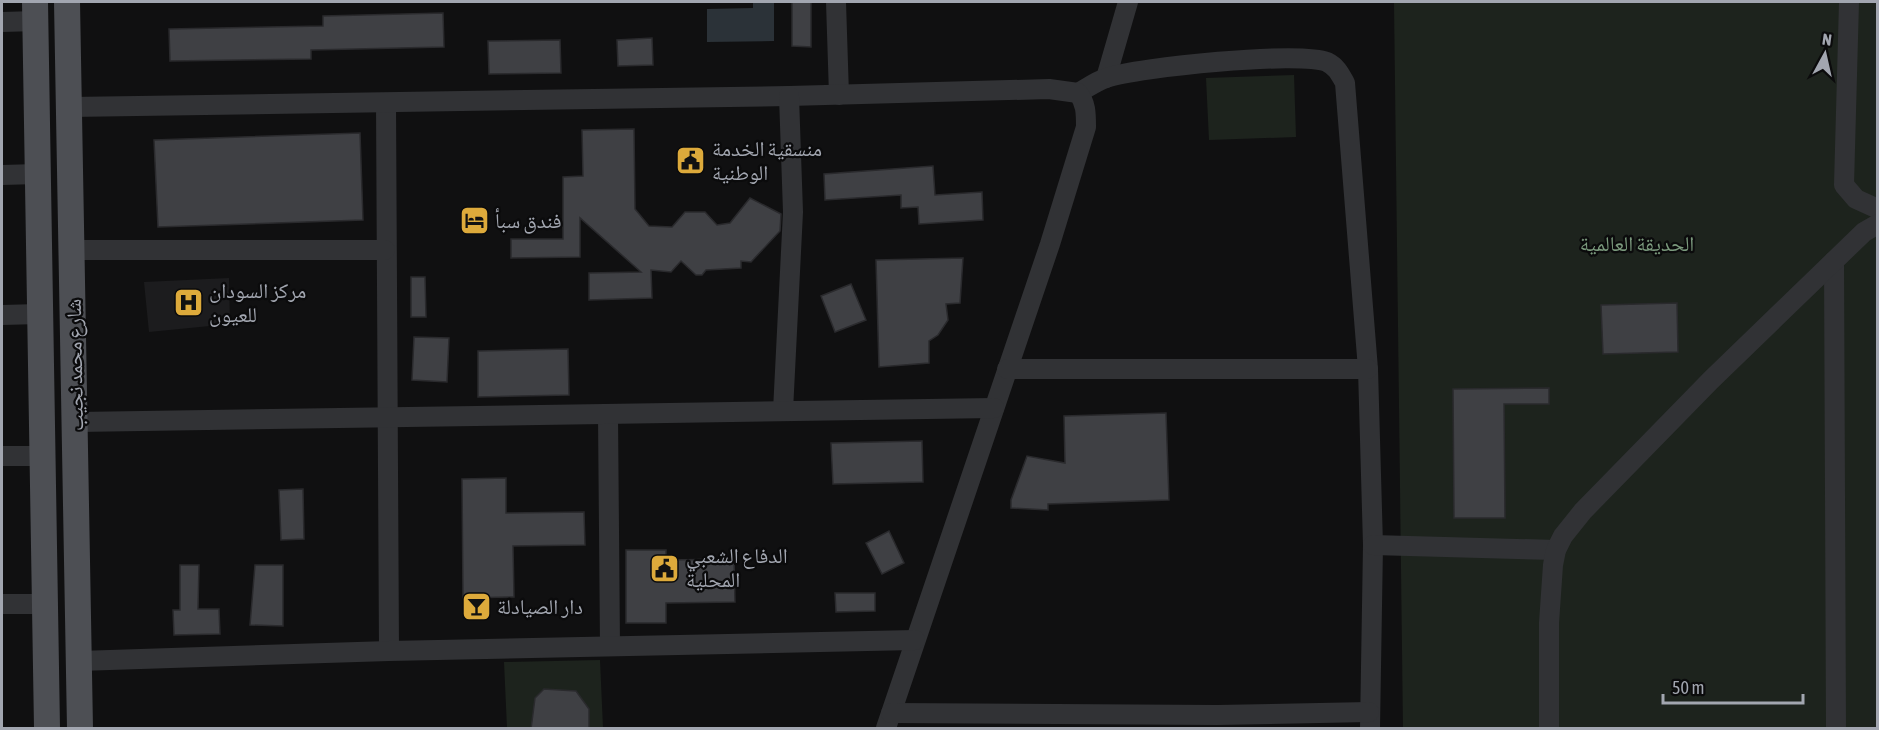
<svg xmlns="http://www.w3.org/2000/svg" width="1879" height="730" font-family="'Asap Condensed','Noto Naskh Arabic',sans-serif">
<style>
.built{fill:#1c1c1e}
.green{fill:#1d231d}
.water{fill:#2b3238}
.building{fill:#3f4044;stroke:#2a2a2d;stroke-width:1.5}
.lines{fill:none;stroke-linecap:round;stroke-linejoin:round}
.minor{stroke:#313235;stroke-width:20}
.major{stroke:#4d4f54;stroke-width:26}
.labels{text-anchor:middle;stroke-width:4.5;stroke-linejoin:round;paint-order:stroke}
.poi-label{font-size:21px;fill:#a2a6b0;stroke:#0b0b0c;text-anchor:start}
.park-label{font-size:21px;fill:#7b9a7d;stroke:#0b0b0c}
.street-label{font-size:21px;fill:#a2a6b0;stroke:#0b0b0c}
</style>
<rect width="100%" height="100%" fill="#101011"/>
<polygon class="built" points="229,278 230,324 149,332 144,282"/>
<g class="green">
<polygon points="1394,2 1877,2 1877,728 1403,728"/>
<polygon points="1294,75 1296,137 1209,140 1206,78"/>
<polygon points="600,660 603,728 507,728 504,662"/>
</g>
<polygon class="water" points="753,2 774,2 774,41 707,42 707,9 753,8"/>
<g class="building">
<polygon points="792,2 811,2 811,47 792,46"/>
<polygon points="443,13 444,47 311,50 311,59 170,61 169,29 323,26 323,16"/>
<polygon points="652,38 653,65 618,66 617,40"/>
<polygon points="560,40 561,73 489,74 488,41"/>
<polygon points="634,129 635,209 649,226 672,227 685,212 705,212 717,225 730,223 750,198 781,214 780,231 751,262 741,261 741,268 706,270 702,275 696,275 681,261 671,272 651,270 652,298 589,300 589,273 641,272 580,218 580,257 511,258 511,239 563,239 563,177 583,176 582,130"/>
<polygon points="360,133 363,220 158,227 154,140"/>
<polygon points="933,166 935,195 982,192 983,220 919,224 918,207 901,208 901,195 825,200 824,174"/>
<polygon points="963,258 960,303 946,304 948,320 938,335 929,341 929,363 879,367 876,260"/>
<polygon points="411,277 425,277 426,317 411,317"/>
<polygon points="851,284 866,320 835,332 821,296"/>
<polygon points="1677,303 1678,352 1603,354 1601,305"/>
<polygon points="414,337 449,338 447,382 412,380"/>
<polygon points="568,349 569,395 478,397 478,351"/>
<polygon points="1549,388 1549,404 1504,404 1505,518 1454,518 1453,389"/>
<polygon points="1166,413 1169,500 1048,504 1048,510 1011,508 1011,500 1027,456 1065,463 1064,416"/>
<polygon points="922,441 923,482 833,484 831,443"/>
<polygon points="506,478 506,513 584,512 585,545 513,546 514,597 463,598 462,479"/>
<polygon points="303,489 304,539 281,540 279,490"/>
<polygon points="889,531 904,563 882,574 866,543"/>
<polygon points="626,550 666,550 666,560 734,559 735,602 666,603 666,623 626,623"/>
<polygon points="180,565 199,565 198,609 219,609 220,634 174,635 173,610 180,610"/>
<polygon points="255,565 283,565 283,626 250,625"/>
<polygon points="835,593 875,593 875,611 836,612"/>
<polygon points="544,689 576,691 589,709 589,729 531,729 535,698"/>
</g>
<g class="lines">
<g class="minor">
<polyline points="836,2 839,95"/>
<polyline points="1849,2 1844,185 1856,199 1878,209"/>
<polyline points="2,22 36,21"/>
<polyline points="1106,78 1128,2"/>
<path d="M1078 93C1087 88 1097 81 1106 78 1138 67 1300 51 1327 62 1337 67 1340 74 1345 83L1368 369 1373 545 1370 728"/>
<polyline points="386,103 389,651"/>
<path d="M70 107 789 96 1049 89 1078 93C1086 103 1086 113 1086 127L1050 244 886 728"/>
<polyline points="2,175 37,174"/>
<polyline points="72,250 385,250"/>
<polyline points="1834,261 1836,728"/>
<polyline points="2,315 39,314"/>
<polyline points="1007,369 1368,369"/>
<polyline points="783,411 793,212 789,96"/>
<polyline points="608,415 610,646"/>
<polyline points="77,422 994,408"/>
<polyline points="2,456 42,456"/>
<polyline points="1373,545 1556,550"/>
<polyline points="2,604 45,604"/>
<polyline points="79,661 389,651 915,640"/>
<polyline points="891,713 1217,715 1369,712"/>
<polyline points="1549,728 1549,623 1553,565 1556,550 1563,536 1583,511 1711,380 1864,232 1878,224"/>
</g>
<g class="major">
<polyline points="35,2 47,728"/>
<polyline points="67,2 80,728"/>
</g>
</g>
<defs>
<symbol id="civic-square" viewBox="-11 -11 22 22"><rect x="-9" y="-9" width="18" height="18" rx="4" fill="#ddaa3b" stroke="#0b0b0c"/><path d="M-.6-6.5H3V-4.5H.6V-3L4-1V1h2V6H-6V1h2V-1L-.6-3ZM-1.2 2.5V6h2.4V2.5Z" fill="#111"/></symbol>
<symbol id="hotel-square" viewBox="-11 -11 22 22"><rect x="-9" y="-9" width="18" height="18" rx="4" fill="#ddaa3b" stroke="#0b0b0c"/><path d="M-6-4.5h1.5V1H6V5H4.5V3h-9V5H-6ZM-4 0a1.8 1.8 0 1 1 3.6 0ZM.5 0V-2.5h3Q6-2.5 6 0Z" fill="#111"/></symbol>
<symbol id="hospital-square" viewBox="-11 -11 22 22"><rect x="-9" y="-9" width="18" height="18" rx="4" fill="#ddaa3b" stroke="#0b0b0c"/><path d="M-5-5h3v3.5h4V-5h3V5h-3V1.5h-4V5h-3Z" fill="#111"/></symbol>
<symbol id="bar-square" viewBox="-11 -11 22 22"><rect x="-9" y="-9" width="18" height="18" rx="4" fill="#ddaa3b" stroke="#0b0b0c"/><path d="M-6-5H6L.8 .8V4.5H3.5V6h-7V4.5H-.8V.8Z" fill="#111"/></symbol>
</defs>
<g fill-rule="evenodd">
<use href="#civic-square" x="674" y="144" width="33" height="33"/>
<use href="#hotel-square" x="458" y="204" width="33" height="33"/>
<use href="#hospital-square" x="172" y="286" width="33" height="33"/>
<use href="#civic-square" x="648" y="552" width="33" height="33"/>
<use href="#bar-square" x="460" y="590" width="33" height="33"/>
</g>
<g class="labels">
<g class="poi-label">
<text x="712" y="156">منسقية الخدمة<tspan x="712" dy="24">الوطنية</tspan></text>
<text x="495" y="228">فندق سبأ</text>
<text x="209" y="298">مركز السودان<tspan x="209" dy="24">للعيون</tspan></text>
<text x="686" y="563">الدفاع الشعبي<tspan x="686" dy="24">المحلية</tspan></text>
<text x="497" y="614">دار الصيادلة</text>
</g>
<g class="park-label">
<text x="1637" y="251">الحديقة العالمية</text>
</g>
<g class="street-label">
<text transform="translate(75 365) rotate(-91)" y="7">شارع محمد نجيب</text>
</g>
</g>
<rect width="1879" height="730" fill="none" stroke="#a2a6b0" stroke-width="6"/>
<g transform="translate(1825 54) rotate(8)" stroke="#0b0b0c" stroke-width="4.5" paint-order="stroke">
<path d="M0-4.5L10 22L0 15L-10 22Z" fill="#a2a6b0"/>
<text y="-9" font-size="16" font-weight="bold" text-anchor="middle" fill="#a2a6b0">N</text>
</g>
<path d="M1663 694v9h140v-9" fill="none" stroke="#a2a6b0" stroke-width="3"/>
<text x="1672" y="694" font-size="18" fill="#a2a6b0" stroke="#0b0b0c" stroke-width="4.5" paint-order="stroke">50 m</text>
</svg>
